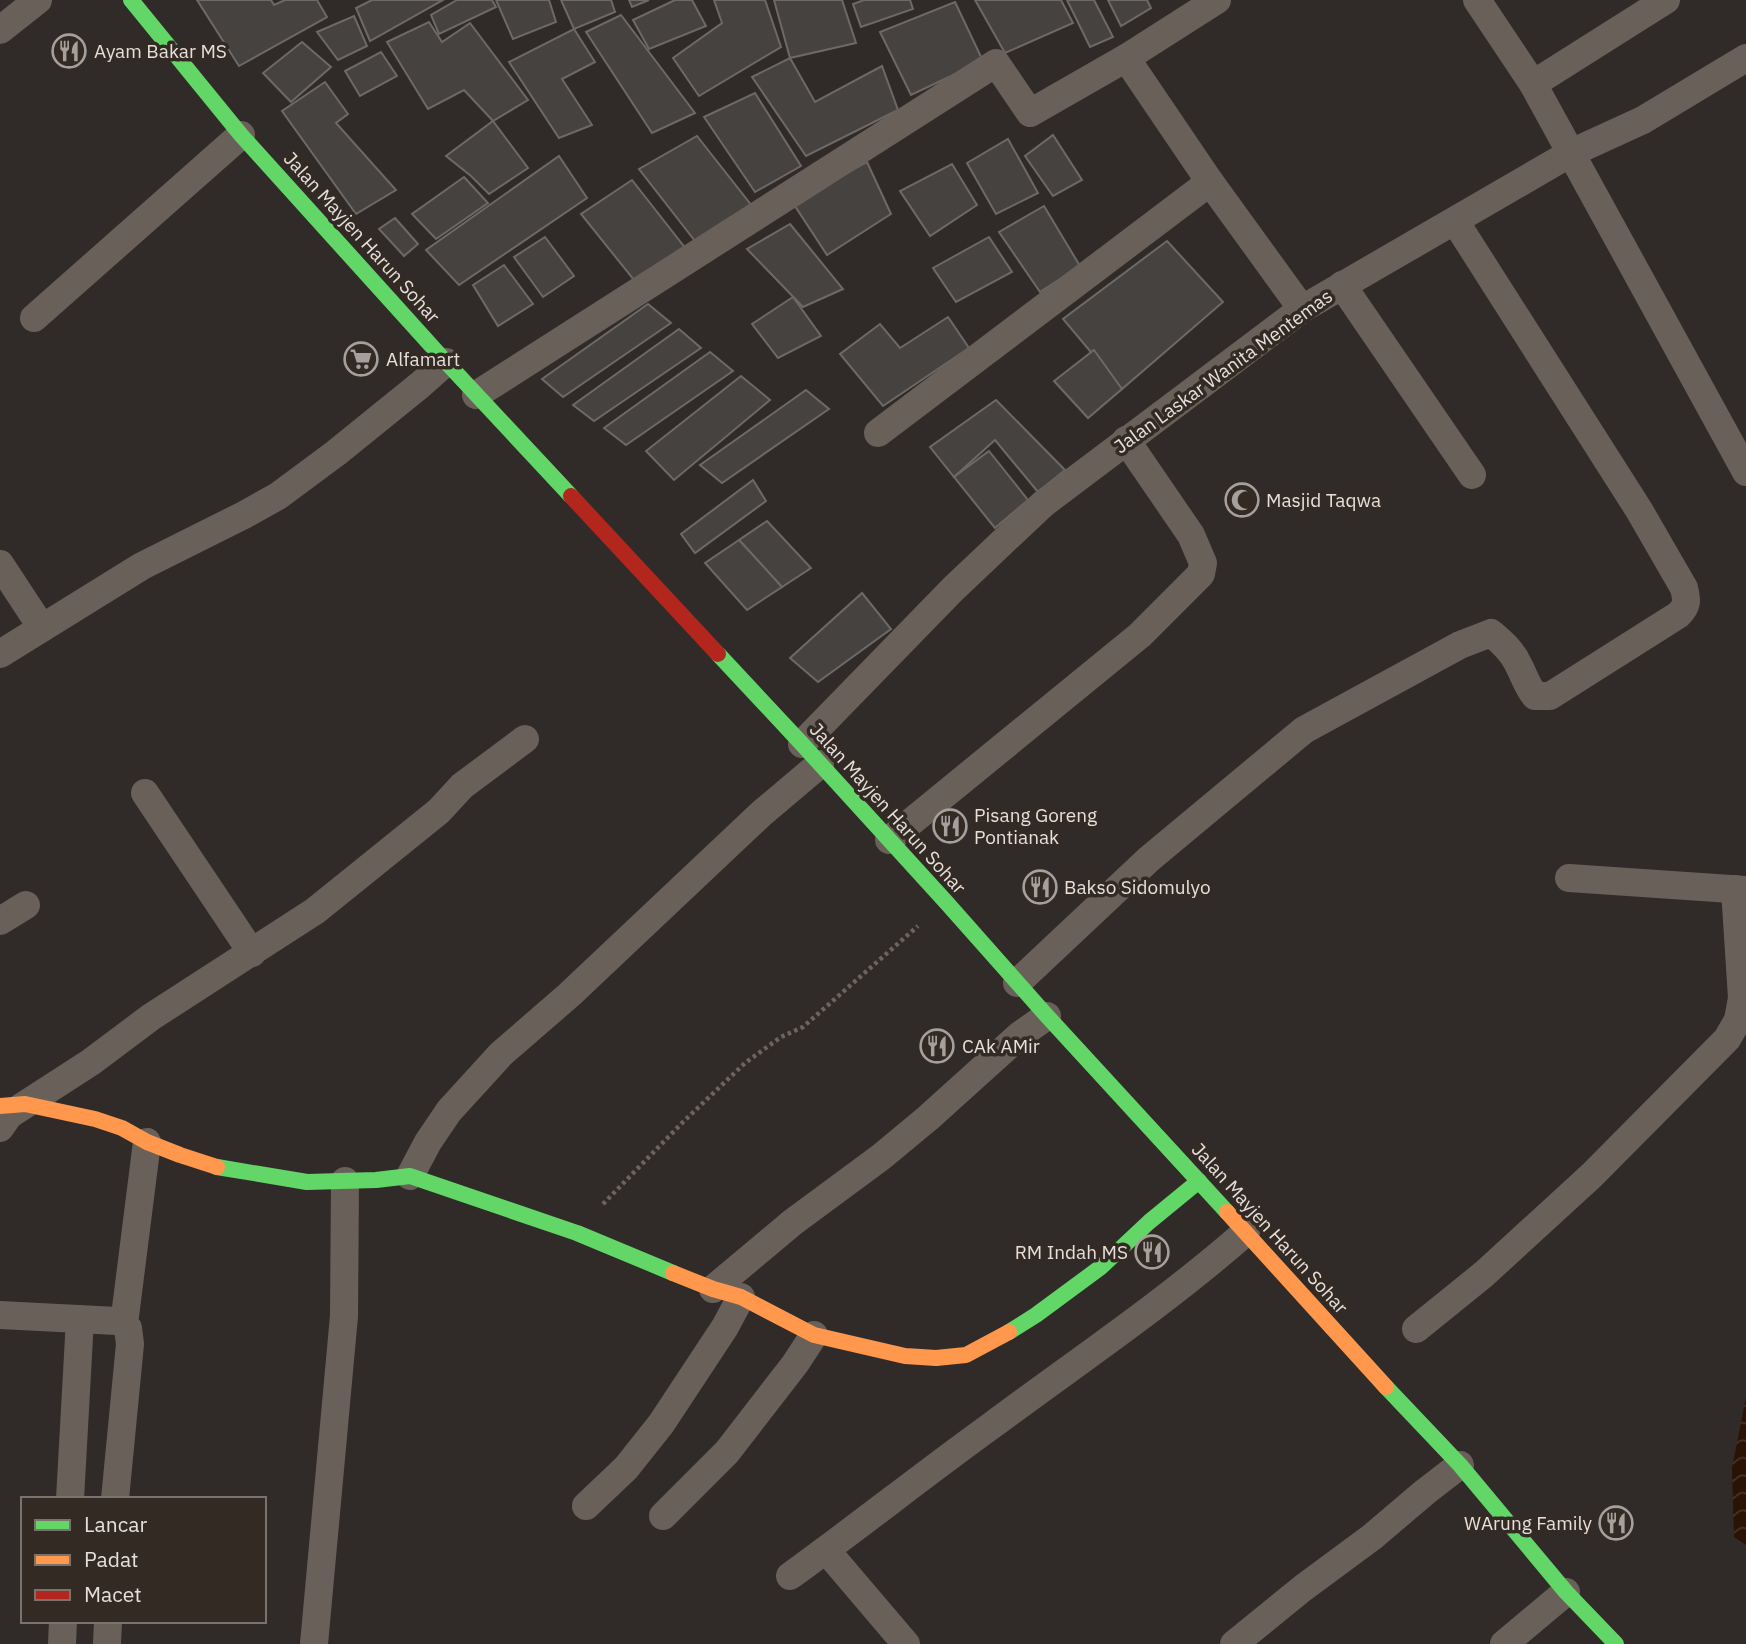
<svg xmlns="http://www.w3.org/2000/svg" width="1746" height="1644" font-family="'IBM Plex Sans',sans-serif">
<style>
.water{fill:url(#water-waves)}
.building{fill:#45423f;stroke:#6d6966;stroke-width:2}
.lines{fill:none;stroke-linecap:round;stroke-linejoin:round}
.path{stroke:#6c645f;stroke-width:4.5;stroke-dasharray:3.5 3.5;stroke-linecap:butt}
.street{stroke:#6a605a;stroke-width:28}
.fast{stroke:#63d668;stroke-width:16}
.slow{stroke:#ff974d;stroke-width:16}
.jam{stroke:#b3261e;stroke-width:16}
.labels{text-anchor:middle;stroke-width:7;stroke-linejoin:round;paint-order:stroke}
.poi-label{font-size:19px;fill:#e6dfdc;stroke:#342a24;text-anchor:start}
.street-label{font-size:19px;fill:#e6dfdc;stroke:#342a24}
</style>
<defs>
<pattern id="water-waves" width="16" height="10" patternUnits="userSpaceOnUse" patternTransform="scale(1.75)"><rect width="16" height="10" fill="#2a1205"/><path d="M0 5q4-4 8 0t8 0" fill="none" stroke="#493429"/></pattern>
</defs>
<rect width="100%" height="100%" fill="#302b28"/>
<polygon class="water" points="1746,1397 1746,1545 1734,1537 1732,1468"/>
<g class="building">
<polygon points="197,0 271,0 274,5 285,0 317,0 327,17 239,66"/>
<polygon points="372,0 443,0 370,41 356,8"/>
<polygon points="457,0 492,0 496,7 439,34 431,15"/>
<polygon points="496,0 549,0 556,22 513,39"/>
<polygon points="561,0 611,0 615,12 574,29"/>
<polygon points="629,0 649,0 632,7"/>
<polygon points="675,0 692,0 706,26 649,49 633,20"/>
<polygon points="714,0 765,0 781,47 699,96 673,58 722,23"/>
<polygon points="774,0 842,0 856,43 790,58"/>
<polygon points="864,0 910,0 913,9 861,27 853,4"/>
<polygon points="975,0 1061,0 1073,23 1005,53"/>
<polygon points="1067,0 1094,0 1113,37 1090,47"/>
<polygon points="1108,0 1147,0 1151,8 1121,26"/>
<polygon points="955,2 983,61 911,95 880,32"/>
<polygon points="621,15 695,113 652,133 586,32"/>
<polygon points="354,16 367,46 338,60 317,32"/>
<polygon points="429,22 442,42 470,23 528,100 493,121 464,90 428,109 387,42"/>
<polygon points="574,29 595,62 562,79 592,125 559,138 509,62"/>
<polygon points="302,42 331,67 291,102 263,73"/>
<polygon points="381,52 397,76 360,96 345,71"/>
<polygon points="790,58 815,102 882,66 898,110 806,156 752,77"/>
<polygon points="325,82 348,114 336,123 396,190 356,214 282,111"/>
<polygon points="755,93 801,166 755,192 704,117"/>
<polygon points="493,121 528,168 489,194 471,176 446,156"/>
<polygon points="1053,135 1082,180 1053,196 1025,156"/>
<polygon points="697,136 752,206 695,241 639,169"/>
<polygon points="1008,139 1038,193 996,214 967,163"/>
<polygon points="559,156 587,198 459,285 426,250"/>
<polygon points="867,162 891,214 827,255 793,203"/>
<polygon points="952,164 977,205 930,236 900,191"/>
<polygon points="464,177 488,203 436,239 412,214"/>
<polygon points="632,180 686,249 634,280 581,214"/>
<polygon points="1044,206 1080,266 1040,292 999,232"/>
<polygon points="395,218 418,244 404,256 379,229"/>
<polygon points="790,224 843,289 803,307 747,249"/>
<polygon points="545,237 574,276 543,297 514,257"/>
<polygon points="989,237 1012,272 956,302 933,268"/>
<polygon points="1167,241 1223,302 1122,389 1063,319"/>
<polygon points="504,265 533,304 498,326 473,285"/>
<polygon points="793,297 821,336 778,358 752,324"/>
<polygon points="648,304 671,323 563,397 542,379"/>
<polygon points="948,317 969,348 883,406 840,354 880,324 900,348"/>
<polygon points="679,329 701,348 594,421 573,405"/>
<polygon points="1094,350 1122,389 1088,418 1054,381"/>
<polygon points="710,352 733,371 626,445 604,428"/>
<polygon points="741,376 770,400 674,480 646,451"/>
<polygon points="806,390 829,409 722,483 700,465"/>
<polygon points="996,400 1065,470 1038,492 995,440 954,477 930,447"/>
<polygon points="989,451 1028,500 995,528 954,477"/>
<polygon points="753,480 766,501 695,553 681,534"/>
<polygon points="767,521 811,568 782,587 739,540"/>
<polygon points="739,540 782,587 747,610 705,563"/>
<polygon points="862,593 891,629 818,682 790,658"/>
</g>
<g class="lines">
<polyline class="path" points="603,1204 683,1122 745,1063 781,1037 803,1027 918,926"/>
<g class="street">
<polyline points="1477,0 1533,84"/>
<polyline points="1666,0 1533,84 1746,472"/>
<polyline points="0,30 38,0"/>
<polyline points="1126,58 1210,182 1302,309"/>
<polyline points="1342,285 1472,475"/>
<polyline points="34,318 241,135"/>
<polyline points="476,395 996,63 1030,113 1126,58 1217,0"/>
<polyline points="878,433 1210,182"/>
<polyline points="0,564 42,628"/>
<polyline points="0,654 142,566 244,515 278,496 336,453 420,385 446,362"/>
<polyline points="802,744 953,589 1043,504 1302,309 1571,153 1643,120 1746,58"/>
<polyline points="145,793 252,953"/>
<polyline points="889,840 1140,635 1201,574 1203,563 1191,535 1126,440"/>
<polyline points="1569,878 1746,890"/>
<polyline points="0,921 26,905"/>
<path d="M1017 983 1149 859 1304 730 1460 645 1491 633C1502 642 1512 651 1518 664 1524 675 1527 686 1535 696H1550L1678 615C1688 605 1687 601 1684 588L1639 510 1455 221"/>
<polyline points="0,1128 9,1115 91,1062 151,1017 315,911 439,811 462,786 525,739"/>
<polyline points="410,1176 428,1142 449,1111 501,1054 569,995 762,813 820,764"/>
<polyline points="713,1289 793,1222 881,1157 928,1118 1020,1035 1047,1016"/>
<polyline points="0,1315 117,1321 124,1324"/>
<polyline points="1416,1329 1484,1274 1591,1176 1727,1039 1738,1020 1742,998 1735,889"/>
<polyline points="70,1499 80,1319"/>
<polyline points="115,1499 130,1344 128,1328 124,1324 147,1142"/>
<polyline points="586,1506 626,1468 661,1424 725,1327 741,1297"/>
<polyline points="663,1516 727,1452 795,1364 814,1335"/>
<polyline points="826,1550 906,1644"/>
<path d="M790 1576C858 1527 923 1475 991 1426 1077 1362 1165 1303 1246 1232"/>
<polyline points="62,1644 63,1621"/>
<polyline points="107,1644 108,1621"/>
<polyline points="314,1644 344,1316 345,1181"/>
<polyline points="1234,1644 1303,1588 1372,1537 1425,1492 1460,1465"/>
<polyline points="1504,1644 1566,1592"/>
</g>
<g class="fast">
<polyline points="131,0 241,135 446,362 571,496"/>
<polyline points="718,654 802,744 946,902 1047,1016 1227,1212"/>
<polyline points="217,1167 307,1182 376,1180 410,1176 577,1233 673,1273"/>
<polyline points="1009,1332 1036,1315 1101,1267 1149,1222 1199,1181"/>
<polyline points="1386,1387 1460,1465 1566,1592 1616,1644"/>
</g>
<g class="slow">
<polyline points="0,1106 25,1104 95,1119 122,1128 147,1142 180,1155 217,1167"/>
<polyline points="1227,1212 1386,1387"/>
<polyline points="673,1273 713,1289 741,1297 814,1335 905,1356 936,1358 966,1355 1009,1332"/>
</g>
<polyline class="jam" points="571,496 718,654"/>
</g>
<defs>
<symbol id="restaurant-ring" viewBox="-11 -11 22 22"><circle r="9.5" fill="#342a24" stroke="#a6a09d" stroke-width="1.5"/><path d="M-5-6h1v4h1v-4h1v4h1v-4h1v5L-1.5 .5V6h-2V.5L-5-1ZM5-6V6H3V1.5H1.5Q1.5-4 5-6Z" fill="#a6a09d"/></symbol>
<symbol id="supermarket-ring" viewBox="-11 -11 22 22"><circle r="9.5" fill="#342a24" stroke="#a6a09d" stroke-width="1.5"/><path d="M-6-5.5h2.5l.6 2H6L4.5 2H-2.5L-4.4-4H-6ZM-1.5 3.2a1.3 1.3 0 1 0 .1 0ZM3 3.2a1.3 1.3 0 1 0 .1 0Z" fill="#a6a09d"/></symbol>
<symbol id="mosque-ring" viewBox="-11 -11 22 22"><circle r="9.5" fill="#342a24" stroke="#a6a09d" stroke-width="1.5"/><path d="M3.5-4.9A6 6 0 1 0 3.5 4.9A5 5 0 1 1 3.5-4.9Z" fill="#a6a09d"/></symbol>
</defs>
<g fill-rule="evenodd">
<use href="#restaurant-ring" x="50" y="32" width="38" height="38"/>
<use href="#supermarket-ring" x="342" y="340" width="38" height="38"/>
<use href="#mosque-ring" x="1223" y="481" width="38" height="38"/>
<use href="#restaurant-ring" x="931" y="807" width="38" height="38"/>
<use href="#restaurant-ring" x="1021" y="868" width="38" height="38"/>
<use href="#restaurant-ring" x="918" y="1027" width="38" height="38"/>
<use href="#restaurant-ring" x="1133" y="1233" width="38" height="38"/>
<use href="#restaurant-ring" x="1597" y="1504" width="38" height="38"/>
</g>
<g class="labels">
<g class="poi-label">
<text x="94" y="58">Ayam Bakar MS</text>
<text x="386" y="366">Alfamart</text>
<text x="1266" y="507">Masjid Taqwa</text>
<text x="974" y="822">Pisang Goreng<tspan x="974" dy="22">Pontianak</tspan></text>
<text x="1064" y="894">Bakso Sidomulyo</text>
<text x="962" y="1053">CAk AMir</text>
<text x="1128" y="1259" text-anchor="end">RM Indah MS</text>
<text x="1592" y="1530" text-anchor="end">WArung Family</text>
</g>
<g class="street-label">
<text transform="translate(362 237) rotate(48)" y="7">Jalan Mayjen Harun Sohar</text>
<text transform="translate(1223 371) rotate(-36)" y="7">Jalan Laskar Wanita Mentemas</text>
<text transform="translate(888 808) rotate(48)" y="7">Jalan Mayjen Harun Sohar</text>
<text transform="translate(1270 1228) rotate(48)" y="7">Jalan Mayjen Harun Sohar</text>
</g>
</g>
<rect x="21" y="1497" width="245" height="126" fill="#342a24" stroke="#7b726e" stroke-width="2"/>
<rect x="35" y="1520" width="35" height="10" fill="#63d668" stroke="#7b726e" stroke-width="2"/>
<text x="84" y="1532" font-size="21" fill="#e6dfdc">Lancar</text>
<rect x="35" y="1555" width="35" height="10" fill="#ff974d" stroke="#7b726e" stroke-width="2"/>
<text x="84" y="1567" font-size="21" fill="#e6dfdc">Padat</text>
<rect x="35" y="1590" width="35" height="10" fill="#b3261e" stroke="#7b726e" stroke-width="2"/>
<text x="84" y="1602" font-size="21" fill="#e6dfdc">Macet</text>
</svg>
